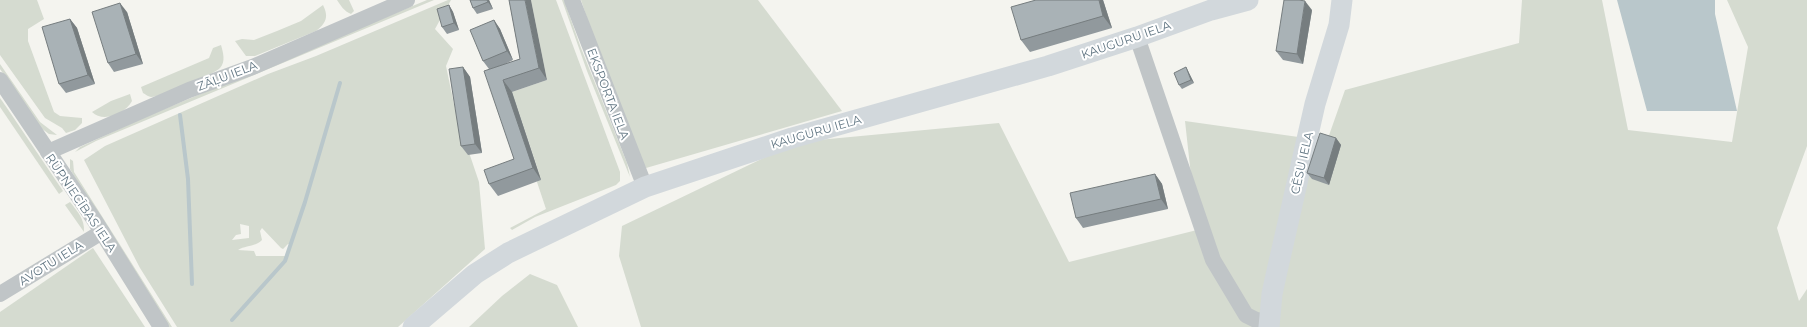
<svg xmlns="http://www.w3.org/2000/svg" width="1807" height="327" font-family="Montserrat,sans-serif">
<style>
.green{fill:#d5dbd0;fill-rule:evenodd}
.water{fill:#b9c7cb}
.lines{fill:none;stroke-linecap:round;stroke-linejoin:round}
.stream{stroke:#b9c7cb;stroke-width:4}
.minor{stroke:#c0c5c7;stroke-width:16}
.major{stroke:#d2d8dc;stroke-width:21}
.wall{fill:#91999d}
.shaded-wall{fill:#767d7f}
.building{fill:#a9b2b6;stroke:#767d7f}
.labels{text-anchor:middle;stroke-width:4;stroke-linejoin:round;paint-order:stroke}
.street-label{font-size:12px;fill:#607582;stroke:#fff}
</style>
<rect width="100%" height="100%" fill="#f4f4ef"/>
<g class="green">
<polygon points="0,0 37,0 44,19 28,29 28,41 54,112 60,116 82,118 82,123 75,130 66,133 62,128 45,118 0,55"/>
<path d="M337 0H349L354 11 351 14C344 11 341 6 337 0Z"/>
<polygon points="427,0 434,0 96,141 75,152 80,147 145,117"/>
<path d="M448 0H451L435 29 453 49 446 66 456 114 479 182 485 249 398 327H177L140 268 84 160 105 146 268 74 316 56ZM240 224 249 226V238L232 240 236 235 241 234ZM262 228 281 248 283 249 288 244 292 245 287 256H256L254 251 238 250C246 245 255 247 262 240L260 231Z"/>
<polygon points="531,0 556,0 620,172 620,181 616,185 535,217 512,230 510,228 546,209 537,182 539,173 512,92 547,80"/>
<polygon points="562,0 564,0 581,48 627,163 630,177 587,71"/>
<polygon points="581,0 758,0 842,111 646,168 641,160 601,60"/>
<polygon points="1522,0 1602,0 1628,130 1732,142 1748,47 1727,0 1807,0 1807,146 1777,228 1799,301 1807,289 1807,327 641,327 619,256 622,226 797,142 999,123 1069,262 1197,230 1185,121 1327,141 1345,90 1519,43"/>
<path d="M323 5C329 17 326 23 316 31L255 56H246L235 41 242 39 254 40 277 31 301 21Z"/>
<path d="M221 45C223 52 226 62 220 68 213 75 161 97 151 97 149 97 145 94 143 93L141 87 209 58 213 48Z"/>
<polygon points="0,64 40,122 57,135 49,134 41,128 0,69"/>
<path d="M130 94 132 101C125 114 103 123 92 112L111 101Z"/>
<polygon points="0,98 7,108 63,191 59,194 0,107"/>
<polygon points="70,159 73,161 74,172 172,327 169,327 79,184 70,169"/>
<path d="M70 202C77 211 85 219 84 232L65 205Z"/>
<polygon points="93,248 145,327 0,327 0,312"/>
<polygon points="530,274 557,285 578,327 469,327 502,296"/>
</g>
<polygon class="water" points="1617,0 1715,0 1715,14 1737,111 1647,111"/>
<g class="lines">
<g class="stream">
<polyline points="180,115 188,179 192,284"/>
<polyline points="232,320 285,261 305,202 340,83"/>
</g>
<g class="minor">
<polyline points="572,0 645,187"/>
<polyline points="1137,37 1213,260 1246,315 1256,320 1269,322"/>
<polyline points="0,80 95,221 161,327"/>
<polyline points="48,152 189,90 255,66 407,0"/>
<polyline points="0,294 102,232"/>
</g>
<g class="major">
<polyline points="413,327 475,274 508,253 645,187 792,138 1048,66 1137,37 1211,10 1248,0"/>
<polyline points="1269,327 1272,294 1277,271 1315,104 1339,25 1342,0"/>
</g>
</g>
<g class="wall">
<polygon points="470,0 489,0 493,9 477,14 473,8"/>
<polygon points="509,0 547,80 512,92 541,180 498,196 489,184 514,159 489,69 483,61 494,20 500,29 513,60 505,64 520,59"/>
<polygon points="1103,0 1112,28 1030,52 1021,40"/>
<polygon points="449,5 453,12 459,30 447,34 442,27"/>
<polygon points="1312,10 1303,64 1283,60 1276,51"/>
<polygon points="127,12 143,64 114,72 108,63"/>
<polygon points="70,19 77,28 95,84 66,93 59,84"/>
<polygon points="463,67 470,77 482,153 468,155 461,146"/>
<polygon points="1186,67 1194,83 1182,89 1179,85"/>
<polygon points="1336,138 1341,145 1329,185 1312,179 1307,173"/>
<polygon points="1155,174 1162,184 1168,209 1083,228 1076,218"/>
</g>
<g class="shaded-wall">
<polygon points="487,0 489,0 493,9 488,2"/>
<polygon points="525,0 531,0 547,80 539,68"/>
<polygon points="1099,0 1103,0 1112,28 1103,16"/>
<polygon points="1305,1 1312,10 1303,64 1297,54"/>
<polygon points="120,3 127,12 143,64 136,54"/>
<polygon points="449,5 453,12 459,30 454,23"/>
<polygon points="70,19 77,28 95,84 88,75"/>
<polygon points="494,20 500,29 513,60 507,51"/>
<polygon points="463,67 470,77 482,153 475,144"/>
<polygon points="1186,67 1194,83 1191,80"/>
<polygon points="503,80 512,92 541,180 533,168"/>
<polygon points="1336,138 1341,145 1329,185 1324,178"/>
<polygon points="1155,174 1162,184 1168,209 1161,199"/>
</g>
<g class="building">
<polygon points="470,0 487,0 488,2 473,8"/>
<polygon points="509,0 525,0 539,68 503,80 533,168 489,184 484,170 514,159 484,71 520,59"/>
<polygon points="1036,0 1099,0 1103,16 1021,40 1011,7"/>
<polygon points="1284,0 1299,0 1305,1 1297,54 1276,51"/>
<polygon points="120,3 136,54 108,63 92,12"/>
<polygon points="449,5 454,23 442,27 437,9"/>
<polygon points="70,19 88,75 59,84 42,27"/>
<polygon points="494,20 507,51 483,61 470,30"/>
<polygon points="463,67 475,144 461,146 449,69"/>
<polygon points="1186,67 1191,80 1179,85 1174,73"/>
<polygon points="1320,133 1336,138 1324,178 1307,173"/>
<polygon points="1155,174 1161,199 1076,218 1070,193"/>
</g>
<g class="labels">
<g class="street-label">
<text transform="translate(1126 40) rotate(-19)" y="4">KAUGURU IELA</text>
<text transform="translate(227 76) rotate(-21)" y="4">ZĀĻU IELA</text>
<text transform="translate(608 94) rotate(69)" y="4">EKSPORTA IELA</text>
<text transform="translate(816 132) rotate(-16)" y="4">KAUGURU IELA</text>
<text transform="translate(1302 163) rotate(-77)" y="4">CĒSU IELA</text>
<text transform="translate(81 203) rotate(56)" y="4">RŪPNIECĪBAS IELA</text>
<text transform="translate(51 263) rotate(-32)" y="4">AVOTU IELA</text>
</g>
</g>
</svg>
